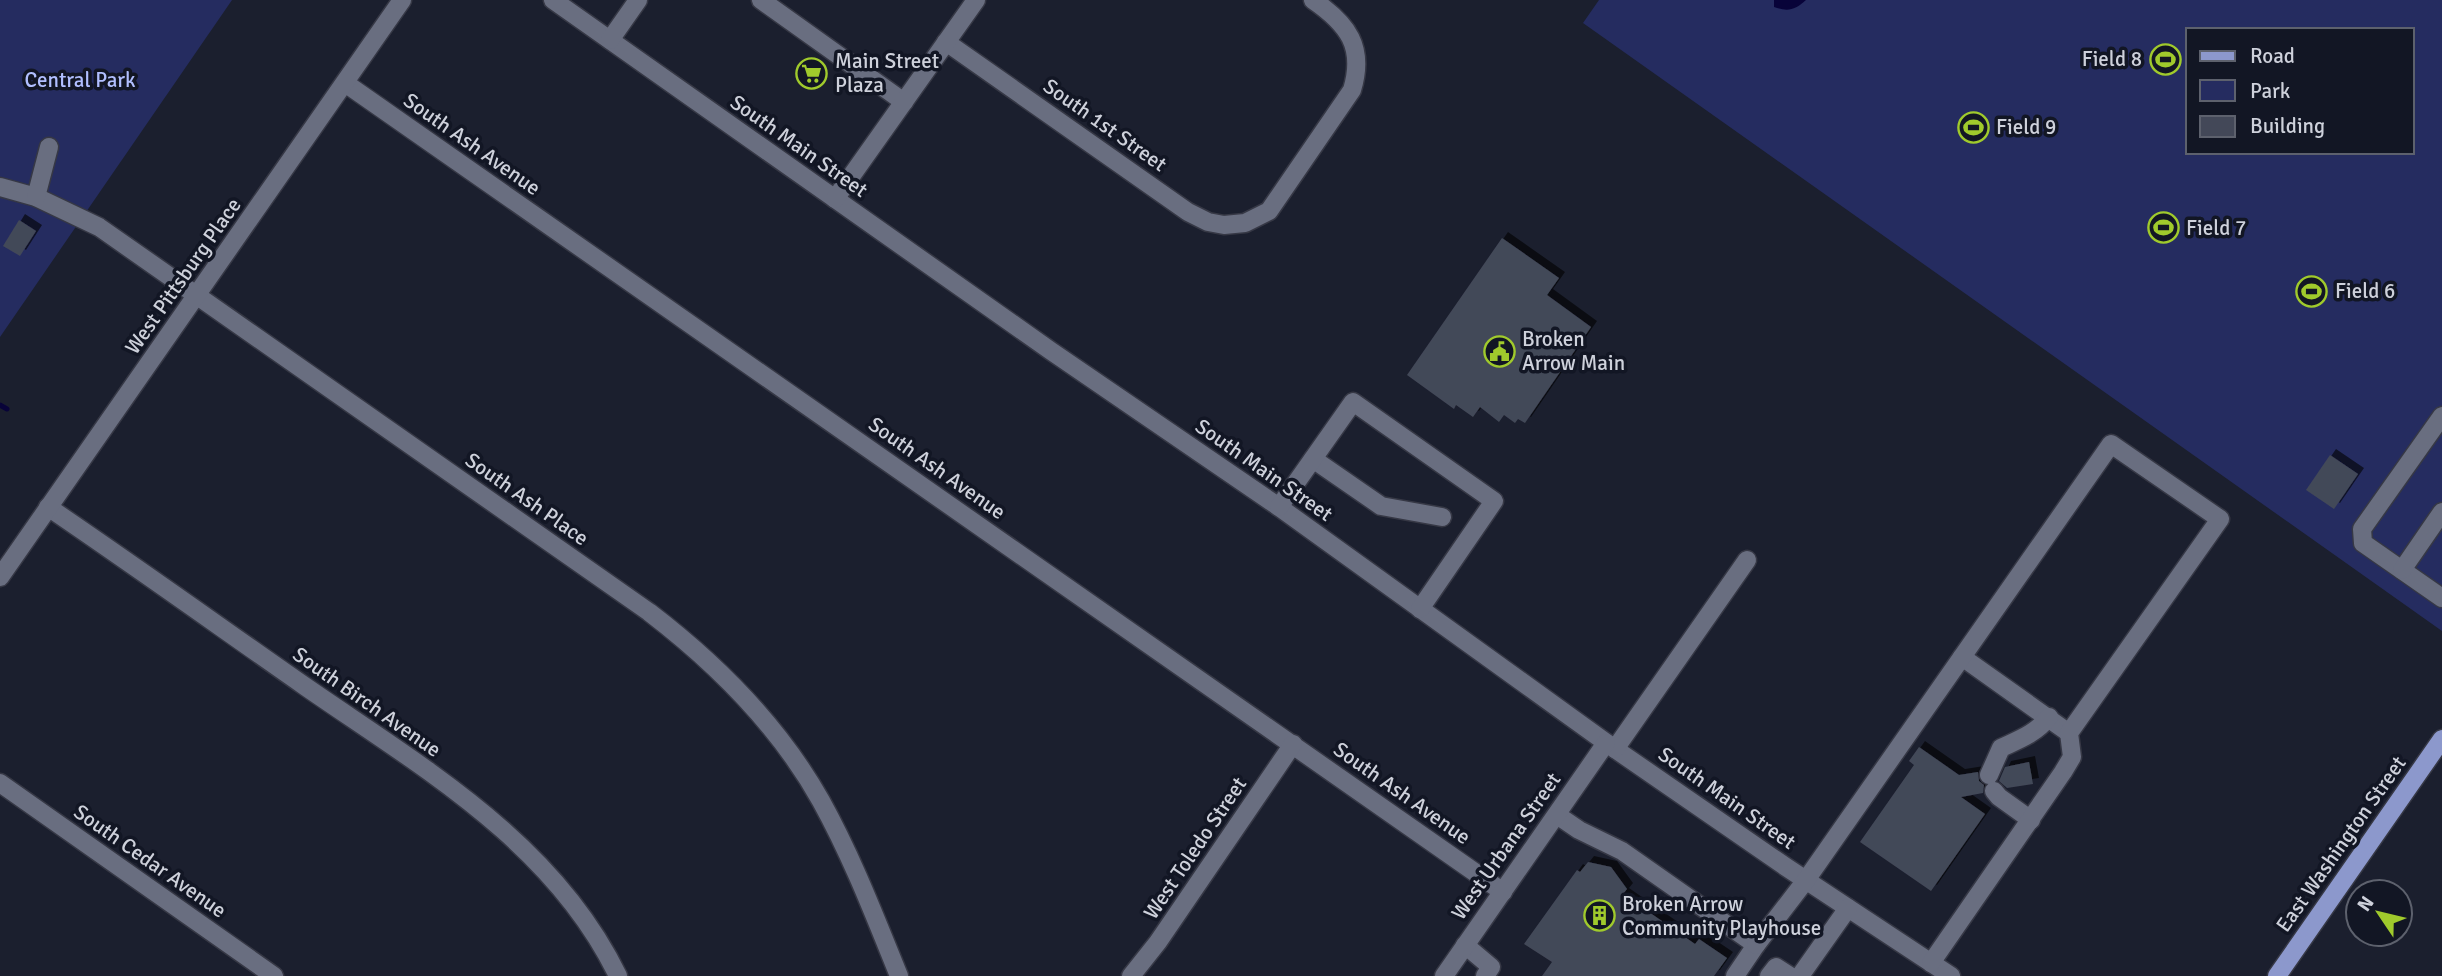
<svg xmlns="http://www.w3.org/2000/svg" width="2442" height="976" font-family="Signika,sans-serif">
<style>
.green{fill:#252c60;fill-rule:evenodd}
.water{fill:#080339}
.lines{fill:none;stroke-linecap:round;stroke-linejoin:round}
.stream{stroke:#080339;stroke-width:5}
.building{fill:#434858;filter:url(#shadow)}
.minor-casing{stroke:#363845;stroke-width:21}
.major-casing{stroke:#363845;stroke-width:21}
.minor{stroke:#696e80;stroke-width:18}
.major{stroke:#8c98cc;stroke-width:18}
.labels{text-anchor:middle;stroke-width:7;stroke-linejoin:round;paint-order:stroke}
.poi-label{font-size:21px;fill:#ced1db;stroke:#121624;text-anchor:start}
.park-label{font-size:21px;fill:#b1bfff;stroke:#121624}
.street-label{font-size:21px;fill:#ced1db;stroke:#121624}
</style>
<defs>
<filter id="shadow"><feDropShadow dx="6" dy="-6" stdDeviation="0" flood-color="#0009"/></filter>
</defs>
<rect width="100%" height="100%" fill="#1b1f2e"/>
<g class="green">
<polygon points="0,0 232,0 0,337"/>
<path d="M1599 0H2442V631L1583 23ZM2188 30H2412V152H2188Z"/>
</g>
<path class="water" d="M1774 0H1806C1795 10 1788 12 1774 7Z"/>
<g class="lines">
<polyline class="stream" points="0,405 7,409"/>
</g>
<g class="building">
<polygon points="19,220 36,231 20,256 3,246"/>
<polygon points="1502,238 1559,278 1547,295 1591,327 1525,423 1518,419 1515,423 1504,415 1499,422 1480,407 1473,417 1456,405 1454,409 1407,375"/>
<polygon points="2330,455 2358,474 2334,509 2306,490"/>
<polygon points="1919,747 1959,775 1978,772 1979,781 1984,785 1983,793 1961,797 1985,814 1931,891 1860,842 1914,765 1909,761"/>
<polygon points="2029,762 2033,784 2007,788 1999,781 2005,767"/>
<polygon points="1588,862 1611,867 1627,889 1623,894 1695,944 1699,939 1727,958 1714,976 1542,976 1552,962 1524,944 1577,870 1580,872"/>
</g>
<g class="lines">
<defs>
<g id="minor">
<polyline points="553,0 1051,351 1279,507 1615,749 1786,867 1951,976"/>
<polyline points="761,0 904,102"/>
<polyline points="610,40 638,0"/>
<path d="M946 42 1188 212 1208 222 1224 225 1245 223 1269 211 1352 90C1365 47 1348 24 1313 0"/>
<polyline points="345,83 1503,892"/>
<path d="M0 187 36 197 99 227 649 612C717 664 779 726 821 801 852 857 875 917 899 976"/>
<polyline points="36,197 49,147"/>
<polyline points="835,199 976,0"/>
<polyline points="2442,416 2362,529 2363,543 2442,598"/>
<polyline points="1313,459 1381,506 1442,517"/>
<path d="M48 507C135 566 220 627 306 687 423 768 554 843 618 976"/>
<polyline points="1279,507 1353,402 1494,501 1420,609"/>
<polyline points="2402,570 2442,512"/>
<polyline points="0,577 402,0"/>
<polyline points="1962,657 2069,733"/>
<polyline points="1615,749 1747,560"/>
<path d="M1989 775 2001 748C2020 739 2035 734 2049 717"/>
<polyline points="0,783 274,976"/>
<polyline points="1994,791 1999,797 2031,820"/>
<polyline points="1557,815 1579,830 1622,851 1756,945 1735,976"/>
<polyline points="1465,945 1491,967 1485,976"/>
<polyline points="1756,945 1806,880 2111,444 2220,519 2069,733 2072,757 2063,772 1931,963"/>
<polyline points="1131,976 1158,942 1293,744"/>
<polyline points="1444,976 1606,743"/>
<polyline points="1769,976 1776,967 1790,976"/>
<polyline points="1800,976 1848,908"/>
</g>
<polyline id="major" points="2277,976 2442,739"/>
</defs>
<use href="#minor" class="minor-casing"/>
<use href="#major" class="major-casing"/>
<use href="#minor" class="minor"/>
<use href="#major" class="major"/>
</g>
<defs>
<symbol id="stadium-ring" viewBox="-11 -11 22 22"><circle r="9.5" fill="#121624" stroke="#a0ca2c" stroke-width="1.5"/><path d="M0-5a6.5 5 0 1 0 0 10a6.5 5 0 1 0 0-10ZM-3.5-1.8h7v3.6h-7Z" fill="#a0ca2c"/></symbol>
<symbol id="supermarket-ring" viewBox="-11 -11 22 22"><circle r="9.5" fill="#121624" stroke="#a0ca2c" stroke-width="1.5"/><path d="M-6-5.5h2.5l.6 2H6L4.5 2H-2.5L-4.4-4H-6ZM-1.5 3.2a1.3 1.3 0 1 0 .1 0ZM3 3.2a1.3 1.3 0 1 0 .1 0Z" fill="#a0ca2c"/></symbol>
<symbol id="civic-ring" viewBox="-11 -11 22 22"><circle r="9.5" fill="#121624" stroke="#a0ca2c" stroke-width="1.5"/><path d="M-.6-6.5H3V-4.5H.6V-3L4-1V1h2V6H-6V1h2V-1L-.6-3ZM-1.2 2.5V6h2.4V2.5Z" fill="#a0ca2c"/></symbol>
<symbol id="building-ring" viewBox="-11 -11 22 22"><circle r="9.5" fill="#121624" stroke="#a0ca2c" stroke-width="1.5"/><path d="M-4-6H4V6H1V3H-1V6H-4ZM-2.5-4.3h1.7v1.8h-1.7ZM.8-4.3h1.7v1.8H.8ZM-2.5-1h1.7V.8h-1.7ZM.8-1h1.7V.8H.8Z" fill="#a0ca2c"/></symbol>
</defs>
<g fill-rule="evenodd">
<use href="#stadium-ring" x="2148" y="42" width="35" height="35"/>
<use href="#supermarket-ring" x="794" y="56" width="35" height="35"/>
<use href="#stadium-ring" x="1956" y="110" width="35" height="35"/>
<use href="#stadium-ring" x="2146" y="210" width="35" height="35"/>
<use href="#stadium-ring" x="2294" y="274" width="35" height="35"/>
<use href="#civic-ring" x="1482" y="334" width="35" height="35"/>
<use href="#building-ring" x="1582" y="898" width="35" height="35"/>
</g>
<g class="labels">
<g class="poi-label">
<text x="2142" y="66" text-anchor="end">Field 8</text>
<text x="835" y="68">Main Street<tspan x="835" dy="24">Plaza</tspan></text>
<text x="1996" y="134">Field 9</text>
<text x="2186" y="235">Field 7</text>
<text x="2335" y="298">Field 6</text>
<text x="1522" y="346">Broken<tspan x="1522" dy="24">Arrow Main</tspan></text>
<text x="1622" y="911">Broken Arrow<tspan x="1622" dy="24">Community Playhouse</tspan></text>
</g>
<g class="park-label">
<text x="80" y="87">Central Park</text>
</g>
<g class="street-label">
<text transform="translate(1105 125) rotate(35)" y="7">South 1st Street</text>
<text transform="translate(472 144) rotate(35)" y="7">South Ash Avenue</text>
<text transform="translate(799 146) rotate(35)" y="7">South Main Street</text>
<text transform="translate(183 276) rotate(-55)" y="7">West Pittsburg Place</text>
<text transform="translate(937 468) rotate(35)" y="7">South Ash Avenue</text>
<text transform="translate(1264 470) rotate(35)" y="7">South Main Street</text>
<text transform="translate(527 499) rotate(35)" y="7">South Ash Place</text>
<text transform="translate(367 702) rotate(35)" y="7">South Birch Avenue</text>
<text transform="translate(1402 793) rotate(35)" y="7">South Ash Avenue</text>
<text transform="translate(1727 798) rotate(35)" y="7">South Main Street</text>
<text transform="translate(2341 844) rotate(-55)" y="7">East Washington Street</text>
<text transform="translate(1506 846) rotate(-55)" y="7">West Urbana Street</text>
<text transform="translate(1195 848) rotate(-56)" y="7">West Toledo Street</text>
<text transform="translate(150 861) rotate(35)" y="7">South Cedar Avenue</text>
</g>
</g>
<rect x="2186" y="28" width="228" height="126" fill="#121624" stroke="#5d616d" stroke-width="2"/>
<rect x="2200" y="51" width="35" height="10" fill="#8c98cc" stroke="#5d616d" stroke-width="2"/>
<text x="2250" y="63" font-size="21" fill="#ced1db">Road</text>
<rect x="2200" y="80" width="35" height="21" fill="#252c60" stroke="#5d616d" stroke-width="2"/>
<text x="2250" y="98" font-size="21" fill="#ced1db">Park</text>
<rect x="2200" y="116" width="35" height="21" fill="#434858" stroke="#5d616d" stroke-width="2"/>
<text x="2250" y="133" font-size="21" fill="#ced1db">Building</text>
<g transform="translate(2379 913) rotate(305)"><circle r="33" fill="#121624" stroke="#5d616d" stroke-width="2"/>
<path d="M0-5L12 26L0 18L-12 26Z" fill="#a0ca2c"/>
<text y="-10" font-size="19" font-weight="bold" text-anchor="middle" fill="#ced1db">N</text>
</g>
</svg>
